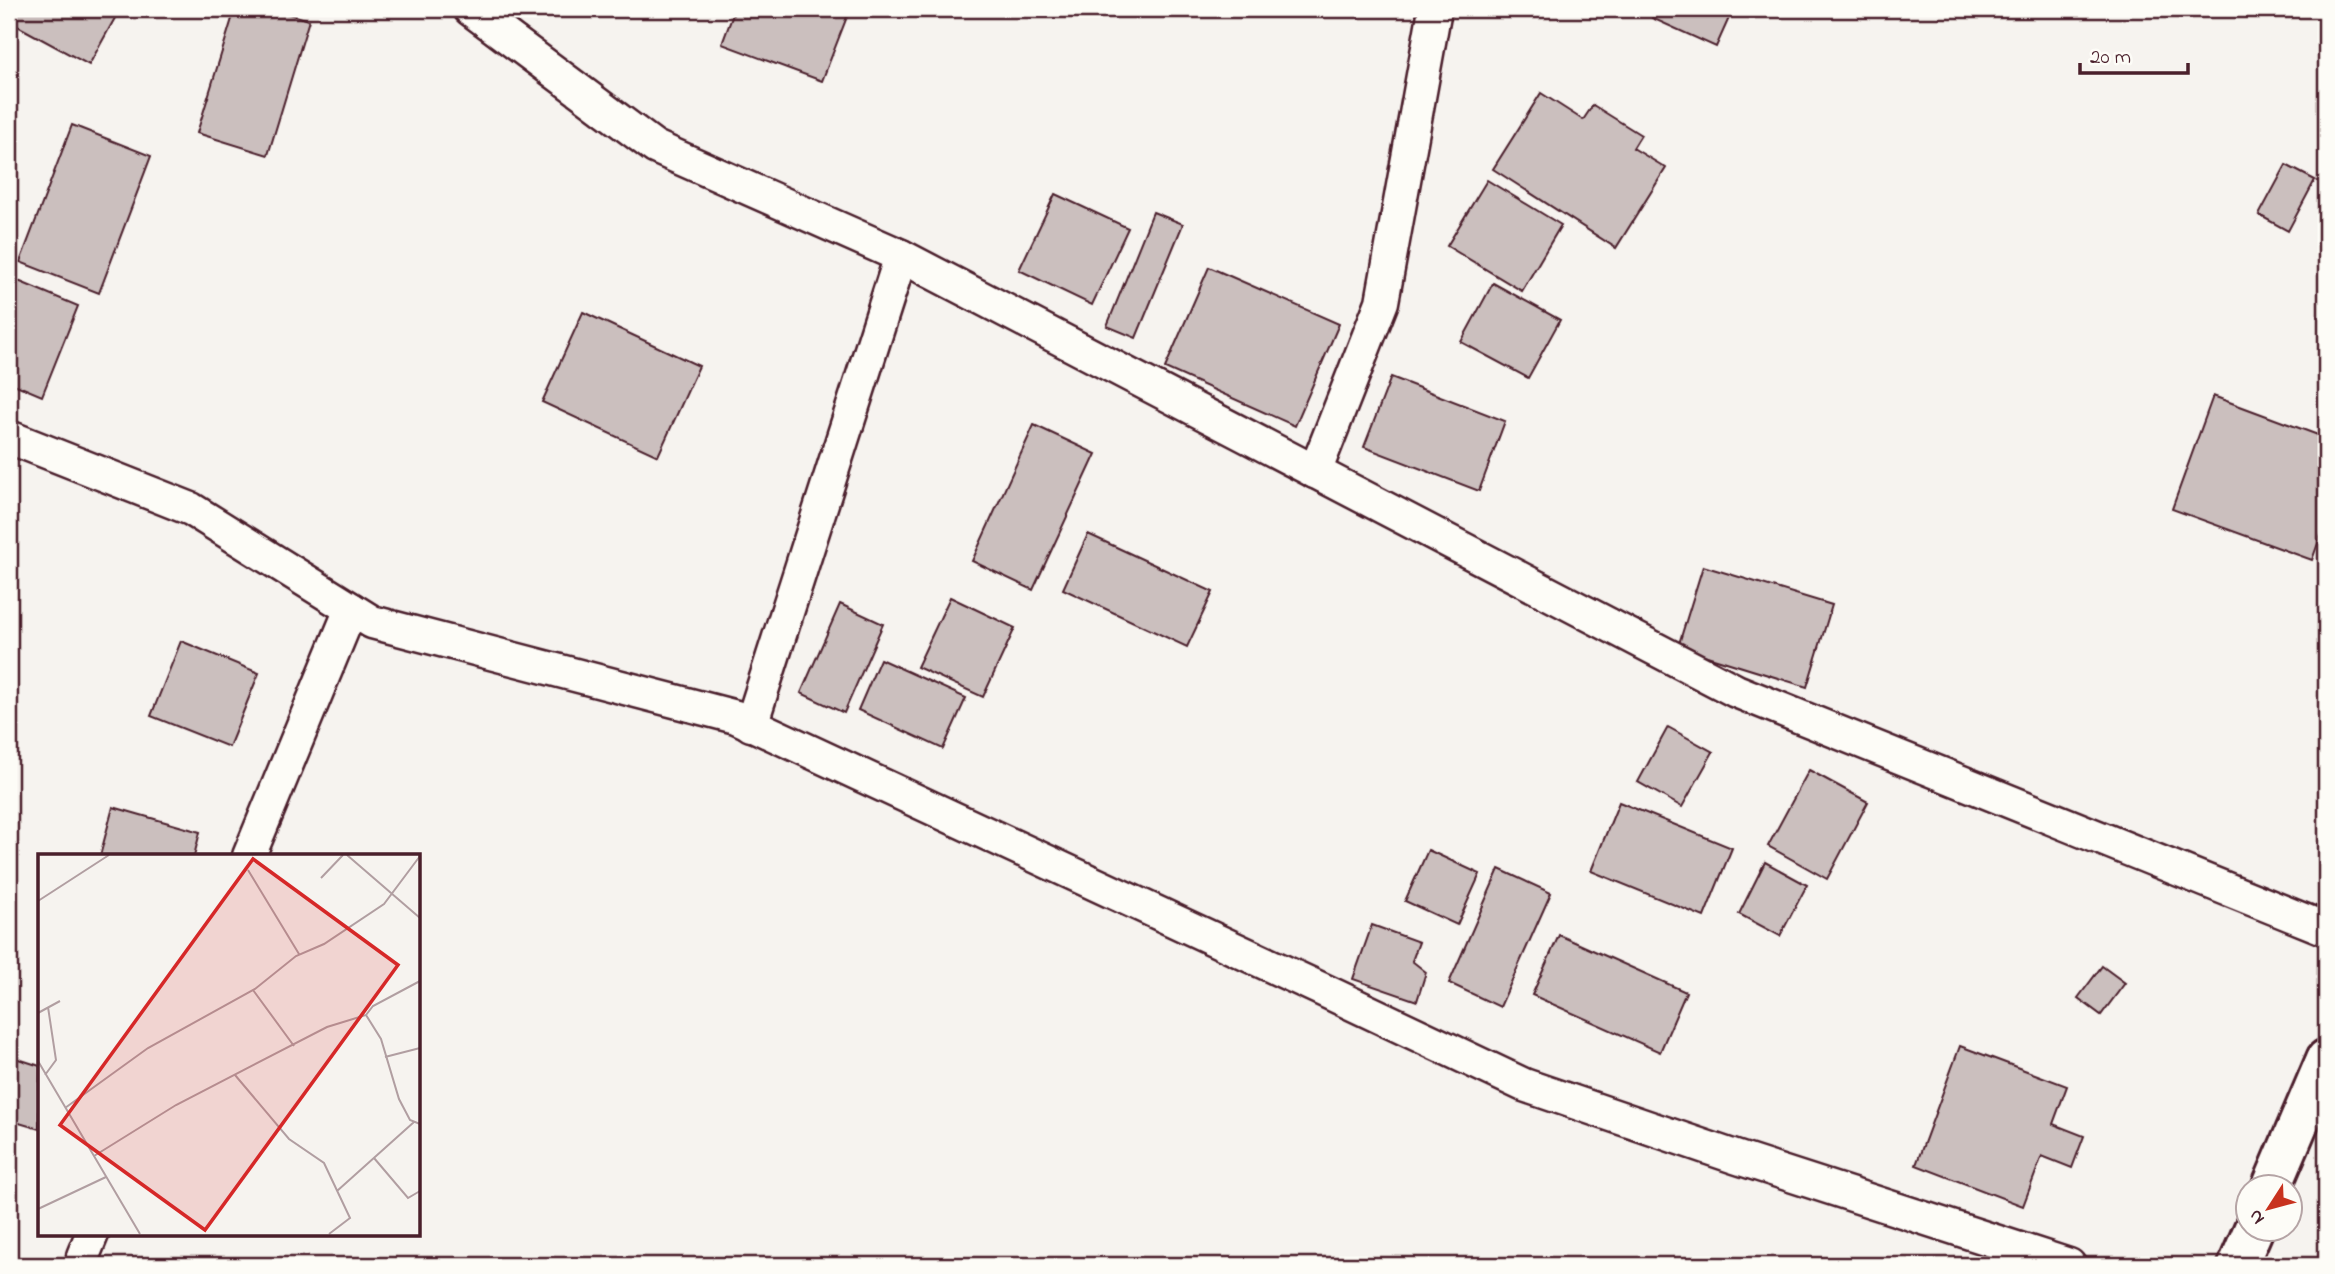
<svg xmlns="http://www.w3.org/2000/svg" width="2335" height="1274" font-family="'Indie Flower',sans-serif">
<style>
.building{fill:#cbbfbe;stroke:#4a1f2b;stroke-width:2}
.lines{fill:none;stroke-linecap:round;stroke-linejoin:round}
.minor-casing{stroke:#4a1f2b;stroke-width:37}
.secondary-casing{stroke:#4a1f2b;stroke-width:44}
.minor{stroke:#fdfcf7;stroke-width:32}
.secondary{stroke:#fdfcf7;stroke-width:38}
.inset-road{fill:none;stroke:#b19ea1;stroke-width:2}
.view{fill:#d62828;fill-opacity:0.15;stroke:#d62828;stroke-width:3.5}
.inset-edge{fill:none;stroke:#4a1f2b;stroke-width:3.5}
</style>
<rect width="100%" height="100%" fill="#f6f3ef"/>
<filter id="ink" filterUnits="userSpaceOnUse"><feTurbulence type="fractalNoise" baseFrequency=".0143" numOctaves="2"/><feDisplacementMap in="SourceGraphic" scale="14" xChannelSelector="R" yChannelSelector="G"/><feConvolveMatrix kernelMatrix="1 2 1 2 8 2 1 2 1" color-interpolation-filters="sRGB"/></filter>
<g filter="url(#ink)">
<g class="building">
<polygon points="20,9 120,9 89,65 12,23"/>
<polygon points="235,9 272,9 309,20 268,155 197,133"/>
<polygon points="735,9 850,9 822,81 722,44"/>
<polygon points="1656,9 1733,9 1716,47 1652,18"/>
<polygon points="1541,93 1583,120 1593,105 1641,135 1633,148 1666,168 1616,248 1493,169"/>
<polygon points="72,125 151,156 99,293 20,262"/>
<polygon points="2286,165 2315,180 2288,231 2259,215"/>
<polygon points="1487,180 1561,225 1522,291 1447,246"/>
<polygon points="1055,194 1128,228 1092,305 1019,270"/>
<polygon points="1153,212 1183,224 1136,338 1107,326"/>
<polygon points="1209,267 1339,324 1295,426 1165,368"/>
<polygon points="11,278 78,306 42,396 9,382 9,282"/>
<polygon points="1493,283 1560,320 1528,378 1461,342"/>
<polygon points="583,312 699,366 658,456 542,402"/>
<polygon points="1391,377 1505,421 1479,491 1364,447"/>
<polygon points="2213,396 2326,438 2326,521 2312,560 2172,509"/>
<polygon points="1034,425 1096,454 1033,590 972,561"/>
<polygon points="1088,534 1213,592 1187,647 1063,589"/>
<polygon points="1703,566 1832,605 1807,687 1678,647"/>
<polygon points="950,597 1015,628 983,697 917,667"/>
<polygon points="840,604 883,624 844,713 801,693"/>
<polygon points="181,641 259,673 229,747 151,716"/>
<polygon points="880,659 966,698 943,749 858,710"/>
<polygon points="1668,727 1713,752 1682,807 1638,782"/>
<polygon points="1809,770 1868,802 1827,879 1768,846"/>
<polygon points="1619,802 1732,848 1704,917 1591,871"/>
<polygon points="113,807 200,832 194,856 100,856"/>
<polygon points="1428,850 1480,874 1457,925 1405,901"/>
<polygon points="1765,862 1807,885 1780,936 1739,914"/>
<polygon points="1499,869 1551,893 1500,1007 1449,983"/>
<polygon points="1372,925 1419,942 1412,961 1426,972 1417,1001 1353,979"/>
<polygon points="1559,935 1686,992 1660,1052 1532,995"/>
<polygon points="2102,966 2125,983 2101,1015 2078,998"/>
<polygon points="1960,1046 2067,1086 2053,1124 2084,1136 2072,1168 2042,1156 2023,1206 1916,1165"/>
<polygon points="9,1056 40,1066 39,1129 9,1120"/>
</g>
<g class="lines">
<defs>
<g id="minor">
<polyline points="470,9 655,147 901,256 1736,691 2326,929"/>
<polyline points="9,437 191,509 372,622 736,717 1321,989 1524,1085 1735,1157 2069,1265"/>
<polyline points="1315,472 1382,302 1435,9"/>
<polyline points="751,725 901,256"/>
<polyline points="249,856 351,609"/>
<polyline points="83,1256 92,1234"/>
</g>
<g id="secondary">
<polyline points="2272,1186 2326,1059"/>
<polyline points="2238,1265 2254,1228"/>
</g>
</defs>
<use href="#minor" class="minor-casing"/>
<use href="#secondary" class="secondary-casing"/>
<use href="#minor" class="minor"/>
<use href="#secondary" class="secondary"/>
</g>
</g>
<g transform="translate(38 854)">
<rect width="382" height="382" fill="#f6f3ef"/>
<path class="inset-road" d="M309 1 382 64M210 16 261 100M283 24 305 1M0 47 71 1M215 136 256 192M0 159 22 147M328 161 343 185 361 245 372 266 382 270M347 203 382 194M0 207 102 380M7 221 18 206 10 153M197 221 251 285 286 309 312 364 291 380M27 254 110 194 217 135 258 102 286 90 346 50 382 2M56 302 138 251 289 173 328 161 335 152 382 127M336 304 370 344 382 337M299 337 376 268M0 355 68 323"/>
<path class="view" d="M215 5 360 111 167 376 22 271Z"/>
<rect width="382" height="382" class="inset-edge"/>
</g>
<rect width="2335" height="1274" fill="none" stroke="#fdfcf7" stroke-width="35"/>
<rect x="18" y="18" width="2300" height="1239" fill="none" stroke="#4a1f2b" stroke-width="2.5" filter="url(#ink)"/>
<g transform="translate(2269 1208) rotate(234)"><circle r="33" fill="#fdfcf7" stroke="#b5a4a5" stroke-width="2"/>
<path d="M0-5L12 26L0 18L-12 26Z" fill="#c8321e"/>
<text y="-10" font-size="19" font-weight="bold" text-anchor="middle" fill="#4a1f2b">N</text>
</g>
<path d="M2080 63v10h108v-10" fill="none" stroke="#4a1f2b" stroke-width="3.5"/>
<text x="2090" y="63" font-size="21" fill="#4a1f2b" stroke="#fdfcf7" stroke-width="5" paint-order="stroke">20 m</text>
</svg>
